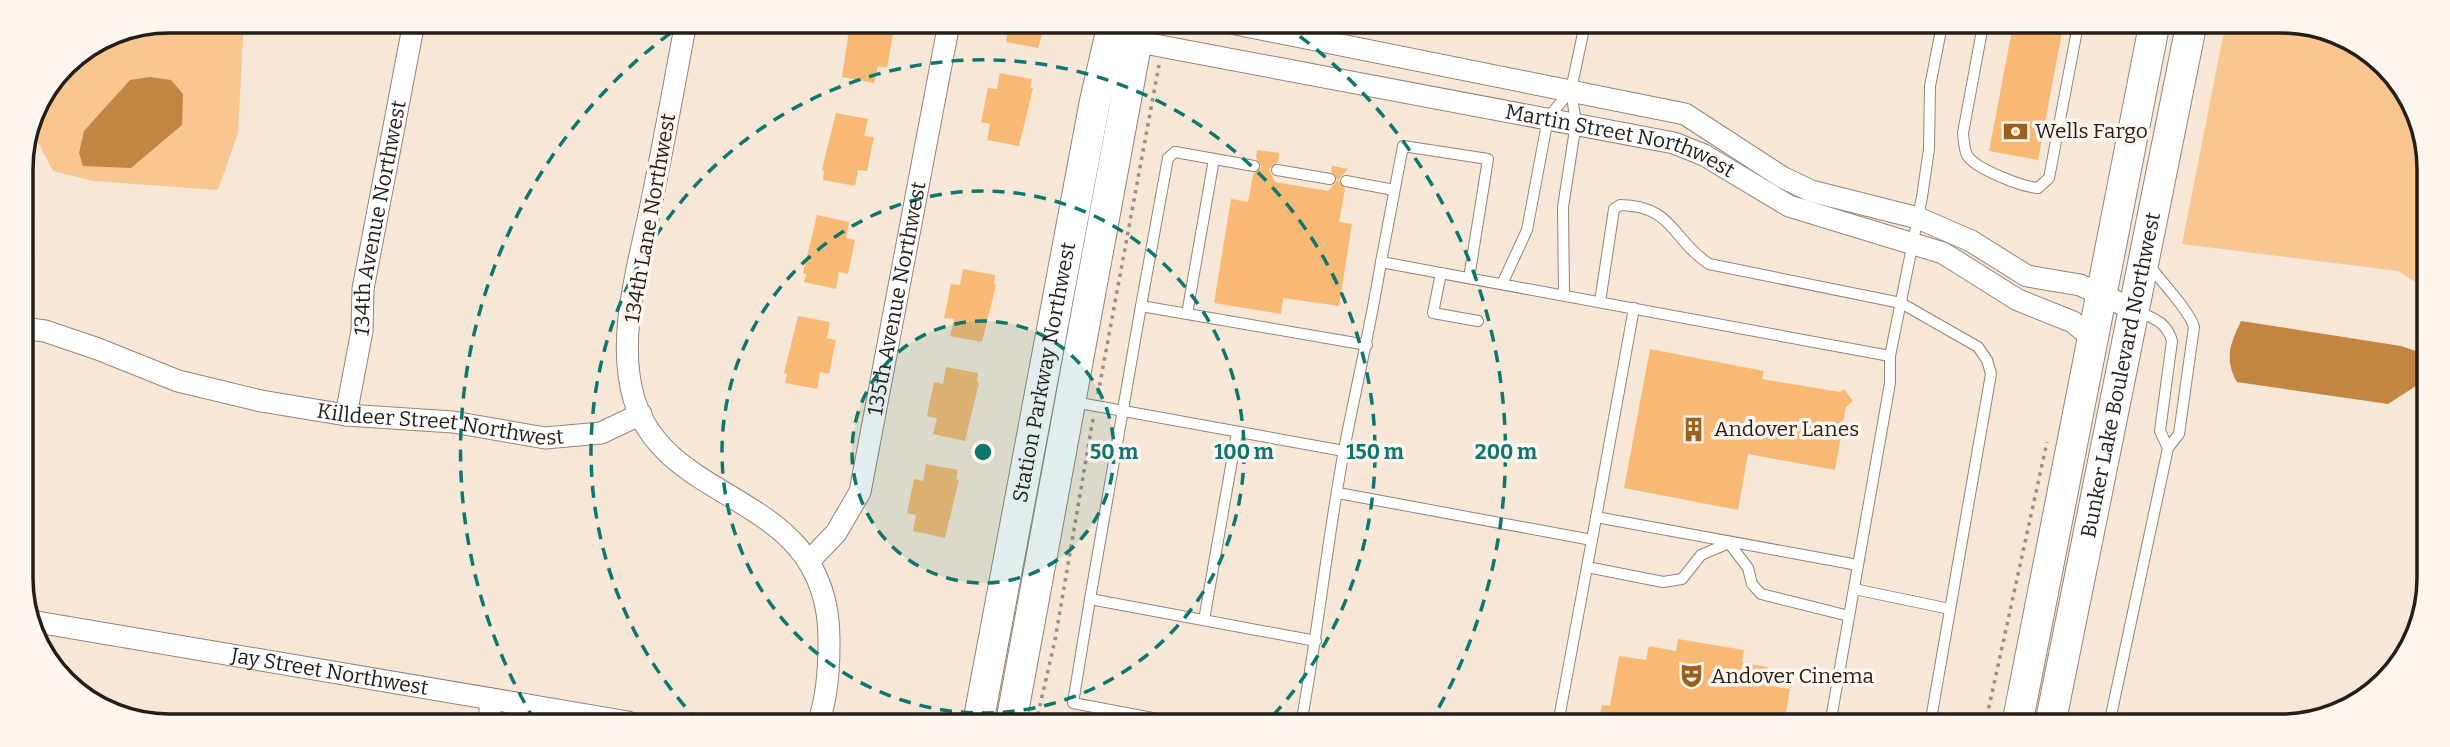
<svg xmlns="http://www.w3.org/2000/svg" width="2450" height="747" font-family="Bitter,serif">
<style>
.green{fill:#f9c692}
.water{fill:#c28642}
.building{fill:#f8b975}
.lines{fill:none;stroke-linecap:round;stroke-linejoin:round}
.lane-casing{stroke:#948577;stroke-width:12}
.street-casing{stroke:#948577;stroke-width:23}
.secondary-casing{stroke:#948577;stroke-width:32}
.path{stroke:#9a8f83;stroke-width:3.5;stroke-dasharray:3.5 5;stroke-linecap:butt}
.lane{stroke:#fff;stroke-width:10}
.street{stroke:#fff;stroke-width:21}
.secondary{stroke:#fff;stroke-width:30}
.ring{fill:none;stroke:#0f766e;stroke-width:3.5;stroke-dasharray:12 9}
.labels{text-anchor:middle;stroke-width:7;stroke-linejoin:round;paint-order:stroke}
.poi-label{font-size:21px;fill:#241e18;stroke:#fdf6f0;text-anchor:start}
.street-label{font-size:21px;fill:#241e18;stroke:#fdf6f0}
.rim{fill:none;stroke:#241e18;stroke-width:3.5}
.centre{fill:#0f766e;stroke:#fdf6f0;stroke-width:3.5}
.ring-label{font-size:21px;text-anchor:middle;font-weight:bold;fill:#0f766e;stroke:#fdf6f0;stroke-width:7;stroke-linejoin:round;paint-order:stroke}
</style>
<rect width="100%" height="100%" fill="#f7e7d7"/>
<g class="green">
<polygon points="169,21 244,21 238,133 218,190 93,181 53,171 38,143 49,87 65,64 113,32"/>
<polygon points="2225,26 2319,26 2392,71 2426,141 2426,289 2398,271 2182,244"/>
</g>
<g class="water">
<polygon points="150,77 171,80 183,94 182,125 131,168 83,166 79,153 84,131 130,80"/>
<path d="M2241 321 2401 346 2416 351 2422 367 2419 384 2388 404 2237 382C2224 359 2230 344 2241 321Z"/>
</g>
<g class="building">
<polygon points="850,23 886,23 884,32 893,34 887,68 878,66 874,83 842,77"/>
<polygon points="1009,23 1045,23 1038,48 1006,42"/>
<polygon points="2013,25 2062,32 2038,160 1989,151"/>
<polygon points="1000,73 1032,79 1030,88 1033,88 1019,146 987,140 990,124 981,122 988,88 997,89"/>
<polygon points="836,113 868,119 864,136 874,137 867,171 858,170 855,186 823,180 824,171 822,170"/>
<polygon points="1257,150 1279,153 1278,162 1269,169 1275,182 1328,191 1338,180 1331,171 1332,166 1348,169 1338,180 1345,189 1339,222 1352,224 1339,306 1283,298 1281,314 1214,303 1231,199 1248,202 1253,174 1262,167 1256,158"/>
<polygon points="817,215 849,222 846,238 855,240 848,274 839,272 836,289 804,282 806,274 803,273"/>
<polygon points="963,269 995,275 994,284 996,285 982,342 950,336 954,319 944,318 951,284 960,285"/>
<polygon points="798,316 830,322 827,338 836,340 829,374 820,372 817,389 785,383 787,374 784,373"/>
<polygon points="1650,349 1764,371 1762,379 1840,392 1844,389 1853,401 1846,407 1835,470 1748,454 1738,510 1624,488"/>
<polygon points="946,367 978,373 977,382 979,383 965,441 933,434 937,418 927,416 934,382 943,384"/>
<polygon points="926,464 958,470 956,479 959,480 945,538 913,531 916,515 907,513 914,479 923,481"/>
<polygon points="1678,639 1744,650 1742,663 1768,667 1765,685 1790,689 1784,725 1598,724 1602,705 1610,706 1619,656 1646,660 1649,646 1676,651"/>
</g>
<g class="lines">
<defs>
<g id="lane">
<path d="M1983 25 1963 133C1964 141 1964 149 1967 155 1975 169 2023 187 2038 188L2049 178 2078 25"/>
<polyline points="1277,170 1330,179"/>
<polyline points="1346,181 1394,190"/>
<polyline points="1381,262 1403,146 1488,159 1469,278"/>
<polyline points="1441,273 1433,313 1478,321"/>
<polyline points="1502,284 1527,230 1548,118 1571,90"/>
<polyline points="1564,295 1563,207 1576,123 1571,90 1585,24"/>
<path d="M1600 302 1614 209 1620 205C1674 206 1671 239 1709 264L1901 303 1978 347 1987 360 1991 374 1930 725"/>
<polyline points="1141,306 1168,158 1175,152 1254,166"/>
<path d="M2135 310C2153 318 2167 322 2172 341L2160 431 2168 448"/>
<polyline points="1187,314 1214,159"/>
<polyline points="1074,402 1344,451"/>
<polyline points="1338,493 1592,540 1634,308"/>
<polyline points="1596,517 1858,565"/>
<polyline points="1587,567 1663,582 1682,579 1701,555 1729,543 1748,568 1752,584 1761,594 1849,616"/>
<polyline points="1854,589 1950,609"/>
<polyline points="1090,599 1141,306 1367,345"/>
<polyline points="1204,620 1237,432"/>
<polyline points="1179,723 1073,703 1090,599 1316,641"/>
<path d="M1301 724C1318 633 1327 541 1344 450 1356 387 1371 325 1381 262L1890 356 1922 197 1929 149 1930 86 1942 25"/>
<polyline points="1558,724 1592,540"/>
<polyline points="1830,725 1890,383 1890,356"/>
<path d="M2109 725 2168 448 2179 434 2194 327C2189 310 2160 280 2147 263"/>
</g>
<g id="street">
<path d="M686 22C675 80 665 137 653 195 641 259 615 334 634 399 668 511 832 489 829 644 829 670 827 699 818 723"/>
<polyline points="1231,23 1685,114 1782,177 1811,191 1918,218 1971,241 2027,276 2080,285 2135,310"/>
<path id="s1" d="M1123 39 1674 143 1704 155 1789 206 1943 253 2018 300 2073 322 2093 339"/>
<path id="s2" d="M22 328 45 331 98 349 178 381 261 401 346 415 453 422 545 438 601 433 641 414"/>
<path id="s3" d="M346 415 362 331 363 289 414 22"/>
<path id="s4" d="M810 560 836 533 860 492 949 23"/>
<path id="s5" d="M31 621 628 722"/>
<polyline points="489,722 491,699"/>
</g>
<g id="secondary">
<path id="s6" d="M978 723 1095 101 1113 23"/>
<polyline points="1011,723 1140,23"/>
<polyline points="2017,725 2154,26"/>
<path id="s7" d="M2050 725 2191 26"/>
</g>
</defs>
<use href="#lane" class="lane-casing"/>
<use href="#street" class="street-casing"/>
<use href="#secondary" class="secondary-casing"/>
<g class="path">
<polyline points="1098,394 1159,65"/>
<polyline points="1036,723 1055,640 1093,419"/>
<polyline points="1985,725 2047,442"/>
</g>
<use href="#lane" class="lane"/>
<use href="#street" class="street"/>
<use href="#secondary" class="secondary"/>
</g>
<circle cx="983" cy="452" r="131" fill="#0f766e" fill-opacity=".12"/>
<g class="ring">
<circle cx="983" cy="452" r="131"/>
<circle cx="983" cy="452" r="261"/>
<path d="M699 722A392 392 0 1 1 1267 722"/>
<path d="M535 721A523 523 0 0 1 683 24M1283 24A523 523 0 0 1 1431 721"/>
</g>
<defs>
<symbol id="bank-bare" viewBox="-9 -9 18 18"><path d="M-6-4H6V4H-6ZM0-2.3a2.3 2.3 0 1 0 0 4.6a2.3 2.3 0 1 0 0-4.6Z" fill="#99611c" stroke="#fdf6f0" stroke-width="2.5" paint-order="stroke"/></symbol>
<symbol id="building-bare" viewBox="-9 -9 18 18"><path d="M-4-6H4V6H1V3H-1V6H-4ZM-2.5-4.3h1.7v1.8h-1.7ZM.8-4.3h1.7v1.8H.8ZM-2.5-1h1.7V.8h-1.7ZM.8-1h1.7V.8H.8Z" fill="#99611c" stroke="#fdf6f0" stroke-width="2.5" paint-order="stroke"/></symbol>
<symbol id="theatre-bare" viewBox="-9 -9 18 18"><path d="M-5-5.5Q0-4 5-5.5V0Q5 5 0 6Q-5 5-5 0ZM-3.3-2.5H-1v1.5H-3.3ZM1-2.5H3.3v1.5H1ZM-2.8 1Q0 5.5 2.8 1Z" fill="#99611c" stroke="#fdf6f0" stroke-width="2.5" paint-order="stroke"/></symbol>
</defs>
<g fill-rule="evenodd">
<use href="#bank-bare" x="1998" y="114" width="35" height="35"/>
<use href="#building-bare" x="1676" y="412" width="35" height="35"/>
<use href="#theatre-bare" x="1674" y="658" width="35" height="35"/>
</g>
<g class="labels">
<g class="poi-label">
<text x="2035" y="138">Wells Fargo</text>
<text x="1714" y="436">Andover Lanes</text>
<text x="1711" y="683">Andover Cinema</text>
</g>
<g class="street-label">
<text dy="7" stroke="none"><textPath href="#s1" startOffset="508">Martin Street Northwest</textPath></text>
<text dy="7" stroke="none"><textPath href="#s3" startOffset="200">134th Avenue Northwest</textPath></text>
<text transform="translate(650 218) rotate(-80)" y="7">134th Lane Northwest</text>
<text dy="7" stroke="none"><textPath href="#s4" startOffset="282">135th Avenue Northwest</textPath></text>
<text dy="7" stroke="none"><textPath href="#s6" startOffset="357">Station Parkway Northwest</textPath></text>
<text dy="7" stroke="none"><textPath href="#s7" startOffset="357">Bunker Lake Boulevard Northwest</textPath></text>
<text dy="7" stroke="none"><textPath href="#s2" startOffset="432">Killdeer Street Northwest</textPath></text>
<text dy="7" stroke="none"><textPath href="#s5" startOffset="303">Jay Street Northwest</textPath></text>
</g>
</g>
<path d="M0 0H2450V747H0ZM169 33H2281A136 136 0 0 1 2417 169V578A136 136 0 0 1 2281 714H169A136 136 0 0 1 33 578V169A136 136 0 0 1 169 33Z" fill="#fdf6f0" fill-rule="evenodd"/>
<path class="rim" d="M169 33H2281A136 136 0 0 1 2417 169V578A136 136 0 0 1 2281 714H169A136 136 0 0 1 33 578V169A136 136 0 0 1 169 33Z"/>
<circle cx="983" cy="452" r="10" class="centre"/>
<g class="ring-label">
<text x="1114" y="459">50 m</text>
<text x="1244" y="459">100 m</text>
<text x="1375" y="459">150 m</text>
<text x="1506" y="459">200 m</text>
</g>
</svg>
